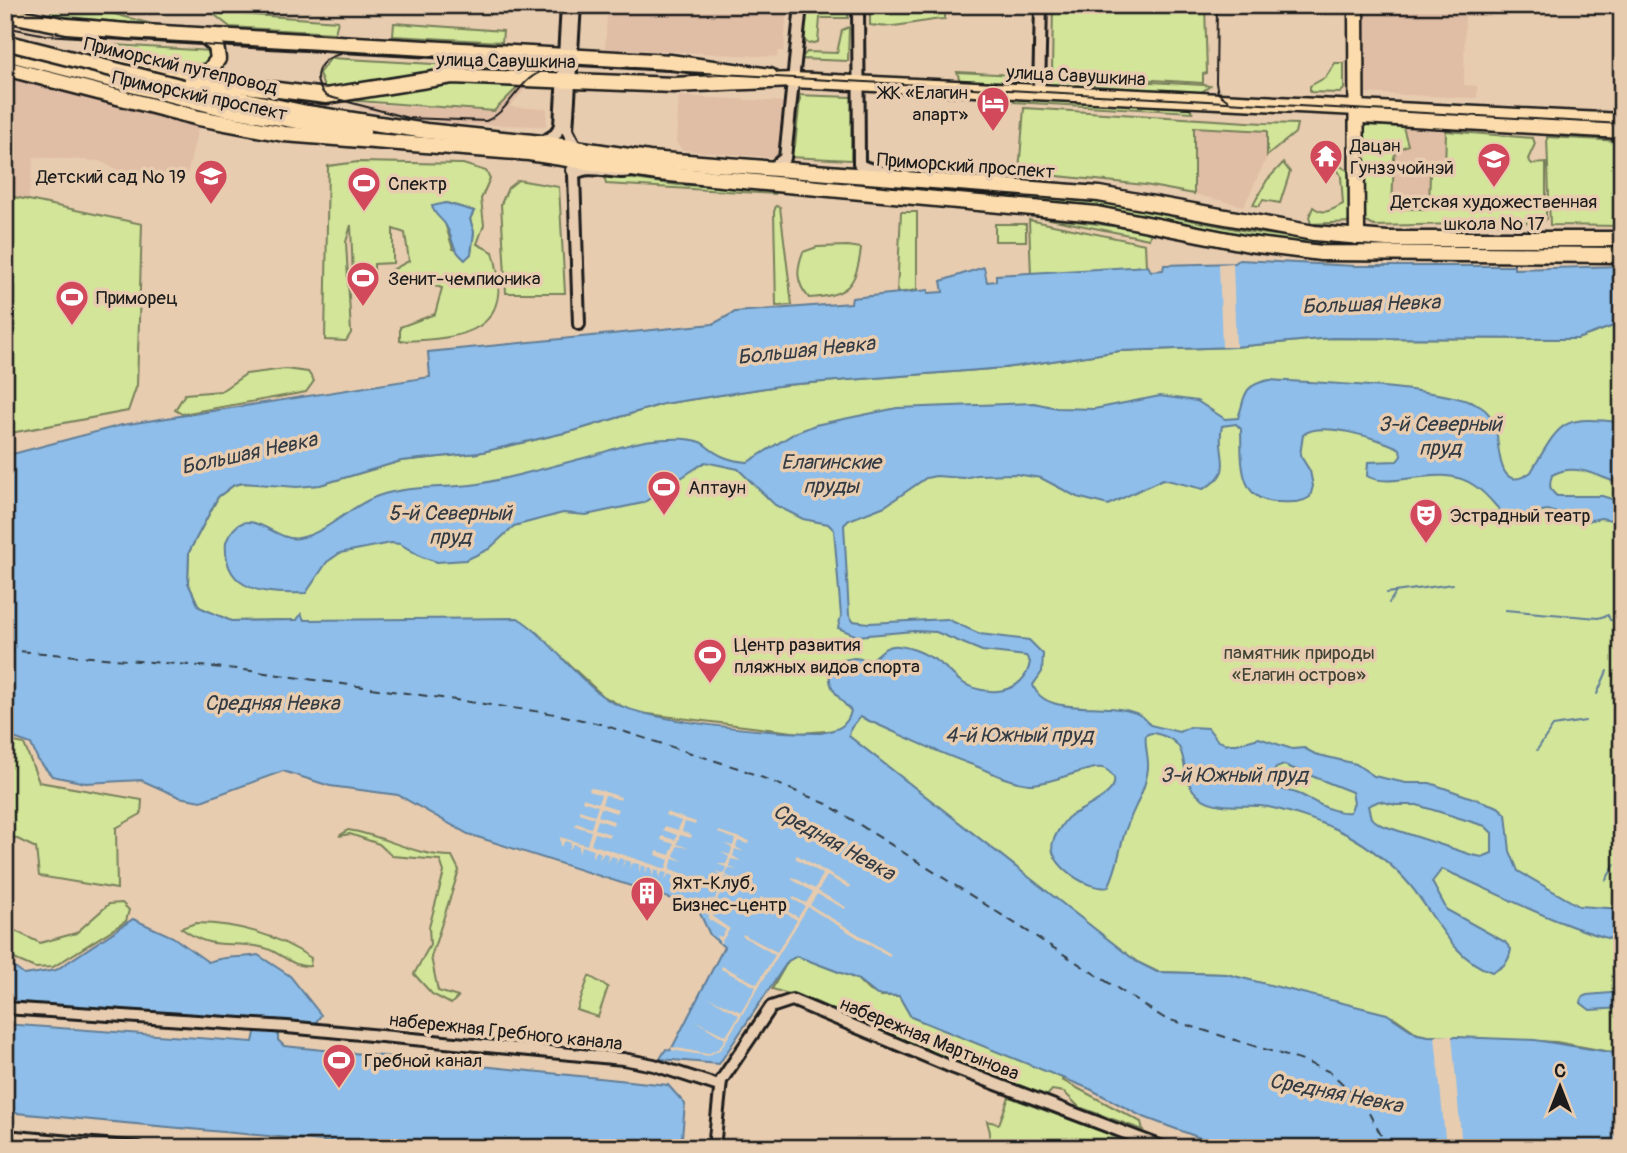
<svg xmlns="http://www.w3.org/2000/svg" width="1627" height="1153" font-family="Pangolin,sans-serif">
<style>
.built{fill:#e0bda5}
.green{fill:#d2e599;stroke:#77805a;stroke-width:2;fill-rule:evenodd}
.water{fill:#8ebee9;stroke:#607d97;stroke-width:2;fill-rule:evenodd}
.pier{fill:#e8ccaf}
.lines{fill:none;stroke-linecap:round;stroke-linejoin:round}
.stream{stroke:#607d97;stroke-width:2}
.ferry{stroke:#333c45;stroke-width:2;stroke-dasharray:9 7;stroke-linecap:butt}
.minor-casing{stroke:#1c1c1c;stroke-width:16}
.major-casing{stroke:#1c1c1c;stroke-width:19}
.minor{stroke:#e8ccaf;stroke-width:10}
.major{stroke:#fcdcac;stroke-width:14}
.tram{stroke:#1c1c1c;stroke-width:2}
.major-bridge-casing{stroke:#1c1c1c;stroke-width:19;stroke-linecap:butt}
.major-bridge{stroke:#fcdcac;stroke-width:14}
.labels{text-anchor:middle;stroke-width:7;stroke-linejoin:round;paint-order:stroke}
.street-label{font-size:19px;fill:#1c1c1c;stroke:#e8ccaf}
.poi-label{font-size:19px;fill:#1c1c1c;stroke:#e8ccaf;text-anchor:start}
.park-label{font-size:19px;fill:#404435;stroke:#e8ccaf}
.water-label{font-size:21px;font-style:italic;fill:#333c45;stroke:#e8ccaf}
</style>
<rect width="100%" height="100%" fill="#e8ccaf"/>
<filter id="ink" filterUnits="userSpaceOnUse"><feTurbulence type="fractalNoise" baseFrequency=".0143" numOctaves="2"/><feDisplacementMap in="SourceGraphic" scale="14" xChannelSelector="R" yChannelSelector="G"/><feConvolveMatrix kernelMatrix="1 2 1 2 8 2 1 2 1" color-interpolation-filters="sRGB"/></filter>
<g filter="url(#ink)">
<g class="built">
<polygon points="608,5 787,5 784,51 778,51 777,57 605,48"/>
<polygon points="1364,5 1465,5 1464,85 1477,86 1477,98 1365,93"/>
<polygon points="5,74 199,124 187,175 123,172 99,161 34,157 28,201 5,195"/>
<polygon points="519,87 525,89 509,107 547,109 546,126 455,124 358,109 359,104 494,111"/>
<polygon points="679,96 785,102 778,158 682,150 676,142"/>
<polygon points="1194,117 1266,122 1267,157 1244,206 1194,194"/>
<polygon points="1364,125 1445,131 1447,155 1442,223 1364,224"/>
</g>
<g class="green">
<polygon points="56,5 81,5 159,26 49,15"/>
<polygon points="805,5 848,5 848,18 820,18 818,42 809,44 801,38"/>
<path d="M945 5V19C921 20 893 30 870 25V5Z"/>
<polygon points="1053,5 1122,5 1121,8 1163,11 1166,5 1205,5 1207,73 1203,74 1203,83 1052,74"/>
<polygon points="211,12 338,21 335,33 230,27"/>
<polygon points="394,23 503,31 502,42 393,36"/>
<polygon points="849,27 848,61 800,59 807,52 837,53 842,30"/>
<polygon points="114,45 211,51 212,55 207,65 194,67 114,48"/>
<polygon points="331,58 534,70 531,75 438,72 325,90 319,73"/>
<polygon points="1335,63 1344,63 1344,89 1340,93 1310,92 1310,86 1326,77"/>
<polygon points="957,72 1035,76 1035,82 960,81"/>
<polygon points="1043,76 1204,85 1210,86 1200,93 1044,85"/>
<polygon points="439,82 521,84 494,111 346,100"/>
<polygon points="795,95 852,97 851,160 789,157 790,146 795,146 800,98"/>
<polygon points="1016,98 1190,108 1192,112 1014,102"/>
<polygon points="1024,108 1263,123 1297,124 1295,133 1267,156 1267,131 1194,127 1194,194 1145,185 1019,172"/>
<polygon points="1364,125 1403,127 1408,145 1397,150 1394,157 1392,209 1429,209 1430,173 1445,173 1446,131 1533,138 1535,144 1528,159 1532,164 1546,163 1546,219 1543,222 1374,226 1364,221"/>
<polygon points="1547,137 1622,141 1622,226 1550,225"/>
<path d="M358 162 463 164 486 171 490 178 481 199 484 225 477 244 493 252C516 332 466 339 400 341V327L435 314 442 288C422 282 405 290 384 282L390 271 409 261 405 233 393 229V263L374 264V278H353L351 225 346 242 351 333 346 341 325 340 328 166ZM446 203 474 211 470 219 474 232 471 254 453 249 445 223Z"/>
<polygon points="1283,163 1290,172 1280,203 1263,200 1259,206 1253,205 1267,180"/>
<path d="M1340 166 1352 173 1351 222 1311 224 1309 217 1313 207C1325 216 1331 210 1343 204L1341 176 1336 167Z"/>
<polygon points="604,175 678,185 775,189 775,194 606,184"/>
<polygon points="518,180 559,187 565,293 506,293 501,204 508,188"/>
<polygon points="942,189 1098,202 1251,232 1347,244 1622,245 1622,249 1347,248 1250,236 1098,206 941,193"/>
<polygon points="5,195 142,224 137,385 128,411 5,434"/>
<polygon points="776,206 780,207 792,305 776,306 774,212"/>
<polygon points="901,212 917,212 917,290 897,293"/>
<polygon points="1035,216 1151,231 1149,239"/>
<polygon points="1029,220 1145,244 1146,266 1031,276"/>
<rect x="995" y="224" width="31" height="17"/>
<path d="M848 246 861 248C857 286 847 296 809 298 796 283 796 270 803 252L817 247Z"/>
<polygon points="1622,323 1622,1054 1556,1042 1428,1036 1418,1034 1395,1018 1226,974 1158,972 1137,962 839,730 801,733 632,712 603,696 560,656 304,620 301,615 297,620 231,621 199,607 188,583 189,552 218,497 234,485 244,483 320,485 401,461 478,453 577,430 663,404 785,385 1004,368 1120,351 1234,347 1331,338 1577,339"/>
<polygon points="285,369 308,372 314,381 306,392 182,414 175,410 185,394 221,391 246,374"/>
<polygon points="5,740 24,744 39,782 142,800 141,814 116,828 117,889 39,876 36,848 5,833"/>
<path d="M348 830C384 835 413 856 452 856L459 870 431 957 438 991 458 997 451 1004 432 994 414 974 430 945 429 927 444 872 440 860 392 856 379 844 350 834 339 836Z"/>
<polygon points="122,903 129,910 126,921 53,967 35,968 5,955 5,926 40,943 76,933 109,904"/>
<path d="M196 923C239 924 275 934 311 958L310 966C293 968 280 952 265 948 229 938 216 954 181 928Z"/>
<polygon points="797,956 857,979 868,990 881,996 899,996 911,1017 1063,1078 1062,1080 1141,1122 1143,1130 1079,1107 1064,1092 1052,1090 1045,1098 950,1063 816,1002 772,989 788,961"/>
<polygon points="589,976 608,987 598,1017 577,1010"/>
<polygon points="1009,1097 1133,1143 1130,1148 987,1148 990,1132 987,1121 999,1124"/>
</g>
<g class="water">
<path d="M446 203 474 211 470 219 474 232 471 254 465 260C448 245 455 239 445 224 440 217 435 216 432 206Z"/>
<path d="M1239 260 1356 266H1514V269L1622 266V323L1577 339 1331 338 1234 347 1120 351 1004 368 785 385 663 404 577 430 478 453 401 461 320 485 297 487 243 483 234 485 218 497 189 552 188 583 199 607 231 621 297 620 301 614 304 620 518 618C551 639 572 675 605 698 641 723 774 733 821 733 836 730 847 728 851 711 837 696 822 683 834 662L854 658 871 660C881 653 885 644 899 646 909 647 922 652 930 657 943 663 950 673 960 681 985 698 1025 695 1030 662L1026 656 982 651 936 632 914 631 857 636 838 628 841 616 834 530 828 524 803 519 775 505 738 469 705 462 643 503 586 515 563 513 514 526 489 549 466 560 437 562 422 557 400 544 391 543 340 553 327 562 306 593C269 594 222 594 226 542 246 497 273 543 299 538 328 533 349 506 378 496 410 485 444 489 478 484 515 477 554 466 591 456 611 450 632 442 653 440 666 439 694 436 705 445 718 456 730 461 748 462L795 433 815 425 897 408 1034 403 1057 408 1094 409 1160 396 1197 401 1225 419 1238 418C1246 396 1241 386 1269 380 1313 383 1447 386 1481 407 1488 411 1494 420 1496 428 1499 444 1497 497 1531 472 1562 420 1560 416 1622 422V485C1598 476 1576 462 1552 475 1549 485 1549 490 1557 496H1602L1622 502V522L1601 518 1582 522 1548 510 1536 512 1518 523 1510 521C1498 510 1489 495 1475 486 1440 461 1393 491 1367 476L1368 462 1397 461 1401 456 1400 449C1382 439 1320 420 1303 435L1300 455 1310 471 1313 486 1310 497C1300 504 1290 502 1278 502 1237 502 1242 459 1241 429L1236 424 1222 426C1215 456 1238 471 1203 489L1163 479 1108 505 1077 497 1041 478 1015 474 977 475 964 478 936 476 926 478 885 506 849 520 844 525 849 615 853 621 869 623 947 619 980 634 1029 640 1043 654 1042 672 1033 685C1047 725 1130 691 1150 725L1179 732 1190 727 1208 728 1218 741 1227 744H1237L1259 738 1292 749 1304 748 1315 754 1356 764 1374 776 1406 783H1430L1498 807 1506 814 1510 851 1518 871 1579 906 1622 909V942C1557 926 1502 895 1442 869L1432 882 1447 910 1505 942 1511 949C1509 962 1504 967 1492 972 1452 959 1435 915 1410 885 1395 867 1369 846 1348 835 1325 823 1293 812 1268 807 1247 803 1218 811 1200 797 1174 777 1196 745 1161 735 1154 733 1152 732 1146 735 1144 746 1149 756 1148 768 1146 790 1133 809 1126 829 1119 848 1118 869 1108 887 1090 892 1046 864 1053 842 1055 835 1064 820 1070 816 1081 809 1136 787 1105 769 1095 762 1048 786 1029 784 1009 782 991 772 973 765 935 752 898 733 860 717L851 728 849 736 1137 962 1157 972 1226 974 1387 1014 1417 1034 1428 1036 1535 1040 1622 1054V1148H1227L1141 1116 1090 1089 911 1017 899 996 877 995 857 979 797 956 788 961 719 1064 660 1059 666 1049 671 1050 724 947 710 935 697 907 468 834 398 795 330 786 283 771 201 801 179 797 141 780 86 783 52 776 38 760 31 744 5 735V456L122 425 430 377 428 352 713 324 735 312 851 303 852 298 928 290V293L943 292 941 281 984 267 987 282 996 281V275L1148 266 1151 271 1163 270 1164 265 1235 263ZM1284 765 1352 792 1354 803 1350 812C1332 814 1315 801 1299 794 1290 790 1281 791 1273 786L1271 777 1276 768ZM1379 801 1396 805H1417L1485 826 1492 833V853L1482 857 1472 855 1381 825 1371 818 1368 806Z"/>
<path d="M133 919 173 937 208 962C230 954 238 959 258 955L290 976 321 1015 314 1025 278 1030V1040L284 1046 668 1085 685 1104 681 1148H399L5 1112V1024L253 1042 258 1020 5 1002V960L24 975 56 970Z"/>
<polygon points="1622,992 1622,1008 1590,1010 1581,1003 1582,997 1587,995"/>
</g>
<g class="pier">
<polygon points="1233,263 1236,347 1222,347 1219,264"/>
<polygon points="590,787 621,797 620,800 605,795 602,804 618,809 616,813 601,808 598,816 614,821 613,825 598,820 595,829 610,834 609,837 595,833 591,844 666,869 669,860 656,855 657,851 670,855 674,844 661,840 662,836 675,840 677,835 663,830 665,826 678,830 681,821 665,815 666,812 696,822 695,825 685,822 682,831 692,835 691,838 680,835 677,844 689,848 677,846 674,856 684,861 673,858 670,869 719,886 723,877 715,871 724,874 726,867 717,864 726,864 729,857 721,852 730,855 732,848 724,844 733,846 735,839 718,833 719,831 749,841 748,844 738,841 736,847 744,852 735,849 733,856 741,861 731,859 729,866 737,870 728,868 726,875 735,880 725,877 722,886 732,890 730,894 721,891 717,900 727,906 717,902 714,910 723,914 714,913 713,917 730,929 720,944 717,935 721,937 726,930 708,919 710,912 702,909 712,909 714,901 707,899 715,899 718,890 696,883 694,890 694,882 689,881 686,888 687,880 682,879 679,886 680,878 676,876 671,883 674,876 669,874 664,881 667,873 662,872 659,879 659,871 655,869 652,877 652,868 648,867 645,875 646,867 641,865 639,873 639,864 633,863 629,869 631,862 626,860 622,867 624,860 619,858 615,865 617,858 612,856 607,863 609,855 604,853 599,860 601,853 597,851 592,858 594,850 582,846 579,854 579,846 574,844 569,850 571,843 565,841 561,847 560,837 587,845 591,831 575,826 576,823 591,828 594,818 579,813 579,810 595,815 598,806 582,801 583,798 598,803 601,795 589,791"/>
<polygon points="797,855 851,886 849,888 827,876 818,891 846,907 845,909 817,894 810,905 891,954 889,957 808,907 721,1049 708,1056 671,1050 672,1047 708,1054 719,1048 725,1039 694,1020 726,1036 739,1015 708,997 741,1012 756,987 721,969 722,966 757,984 775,955 742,936 743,934 777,952 797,920 760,899 761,897 798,917 805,906 792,899 794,897 806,903 813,892 791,879 793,877 815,889 823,874 795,858"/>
<polygon points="1452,1035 1462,1148 1446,1148 1435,1036"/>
</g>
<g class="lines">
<g class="stream">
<polyline points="1387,593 1453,584"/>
<polyline points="1389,603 1396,592"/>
<polyline points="1505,610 1598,618 1608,615 1610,620 1622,621"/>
<polyline points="1597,694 1607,671"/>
<polyline points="1537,750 1553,726 1585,721"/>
<polyline points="1606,880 1615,864"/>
</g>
<polyline class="ferry" points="5,650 237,669 555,714 600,724 741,769 827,804 1164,1018 1306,1062 1330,1072 1364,1104 1388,1148"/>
<defs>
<g id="minor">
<polyline points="575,5 567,130 576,148"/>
<path d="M858 5 859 164C870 173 883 167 896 178"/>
<polyline points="1039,93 1041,5"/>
<polyline points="542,143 556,134 560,125 567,5"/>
<polyline points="771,169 785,158 801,5"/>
<path d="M572 170 574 174C591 162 615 177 635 170"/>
<polyline points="574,174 579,324"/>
<polyline points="5,1008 287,1027 623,1059 654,1065 719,1086"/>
<polyline points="5,1136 138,1148"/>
<polyline points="714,1148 721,1081 771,1007 792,1000 949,1066 1165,1148"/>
</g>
<g id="major">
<polyline points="1356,5 1357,237"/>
<polyline points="5,14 67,26 127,31 670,62 770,76"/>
<polyline points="5,53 227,109 363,132"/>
<polyline points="92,62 125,63 222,83 326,96 452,76 673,85 793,80 1622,121"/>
<polyline points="5,68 199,118 284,134 529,153 658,173 1097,214 1249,244 1321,253 1622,255"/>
<polyline points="193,74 209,71 218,59 216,46 204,36"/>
<polyline points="183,87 307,113 426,131 542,143 649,159 1099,194 1314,233 1387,239 1622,239"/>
<polyline points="1357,110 1362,116 1622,131"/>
</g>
</defs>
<use href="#minor" class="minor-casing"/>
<use href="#major" class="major-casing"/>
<use href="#minor" class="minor"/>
<use href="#major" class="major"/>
<g class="tram">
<polyline points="1217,5 1216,83 1218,93 1231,103"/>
<polyline points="5,27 46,35 216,46 1622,124"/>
<path d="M341 54C318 59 309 78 326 96L408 118 486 121C513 110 519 74 550 69"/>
</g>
<defs>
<polyline id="major-bridge" points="5,42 183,87"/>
</defs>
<use href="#major-bridge" class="major-bridge-casing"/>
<use href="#major-bridge" class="major-bridge"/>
</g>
</g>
<defs>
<symbol id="hotel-pin" viewBox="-11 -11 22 30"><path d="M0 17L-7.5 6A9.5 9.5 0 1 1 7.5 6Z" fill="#d1495b" stroke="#e8ccaf"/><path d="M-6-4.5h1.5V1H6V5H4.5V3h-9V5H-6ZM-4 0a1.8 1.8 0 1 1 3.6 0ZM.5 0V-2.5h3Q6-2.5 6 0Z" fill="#fff"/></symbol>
<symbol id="temple-pin" viewBox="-11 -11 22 30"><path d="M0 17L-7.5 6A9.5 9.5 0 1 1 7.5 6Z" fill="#d1495b" stroke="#e8ccaf"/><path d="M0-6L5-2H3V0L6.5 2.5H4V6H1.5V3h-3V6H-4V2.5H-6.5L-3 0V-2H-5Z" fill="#fff"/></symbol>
<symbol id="school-pin" viewBox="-11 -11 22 30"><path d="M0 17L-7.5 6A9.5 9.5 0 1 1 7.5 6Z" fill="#d1495b" stroke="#e8ccaf"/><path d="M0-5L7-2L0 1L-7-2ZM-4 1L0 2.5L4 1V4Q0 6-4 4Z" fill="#fff"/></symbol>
<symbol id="stadium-pin" viewBox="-11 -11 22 30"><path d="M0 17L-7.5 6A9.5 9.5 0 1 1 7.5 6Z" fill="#d1495b" stroke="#e8ccaf"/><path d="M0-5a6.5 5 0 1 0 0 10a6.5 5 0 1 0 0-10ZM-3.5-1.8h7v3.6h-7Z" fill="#fff"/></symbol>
<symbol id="theatre-pin" viewBox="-11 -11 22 30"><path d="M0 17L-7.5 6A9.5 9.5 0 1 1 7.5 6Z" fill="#d1495b" stroke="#e8ccaf"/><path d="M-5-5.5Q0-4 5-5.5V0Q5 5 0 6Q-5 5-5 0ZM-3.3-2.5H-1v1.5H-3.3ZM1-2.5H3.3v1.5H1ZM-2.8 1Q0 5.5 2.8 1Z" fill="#fff"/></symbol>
<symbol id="building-pin" viewBox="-11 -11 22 30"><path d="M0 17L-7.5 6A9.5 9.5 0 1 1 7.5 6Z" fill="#d1495b" stroke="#e8ccaf"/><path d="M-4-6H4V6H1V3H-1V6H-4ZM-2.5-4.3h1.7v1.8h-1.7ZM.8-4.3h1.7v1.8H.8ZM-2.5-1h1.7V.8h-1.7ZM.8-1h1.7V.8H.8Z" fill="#fff"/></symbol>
</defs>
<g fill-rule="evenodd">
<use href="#hotel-pin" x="974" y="84" width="38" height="52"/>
<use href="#temple-pin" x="1307" y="137" width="38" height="52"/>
<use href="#school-pin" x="1475" y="140" width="38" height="52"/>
<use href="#school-pin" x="192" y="157" width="38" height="52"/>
<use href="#stadium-pin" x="345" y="164" width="38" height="52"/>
<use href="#stadium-pin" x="344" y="259" width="38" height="52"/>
<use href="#stadium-pin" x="53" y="278" width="38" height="52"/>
<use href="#stadium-pin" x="645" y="468" width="38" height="52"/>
<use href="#theatre-pin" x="1407" y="496" width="38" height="52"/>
<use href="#stadium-pin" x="691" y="636" width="38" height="52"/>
<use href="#building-pin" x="628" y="874" width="38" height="52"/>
<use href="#stadium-pin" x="320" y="1041" width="38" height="52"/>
</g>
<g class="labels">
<g class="street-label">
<text transform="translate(506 60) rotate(1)" y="7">улица Савушкина</text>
<text transform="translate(181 65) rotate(13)" y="7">Приморский путепровод</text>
<text transform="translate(1076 75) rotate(3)" y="7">улица Савушкина</text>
<text transform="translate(200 95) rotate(12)" y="7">Приморский проспект</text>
<text transform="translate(966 165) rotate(4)" y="7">Приморский проспект</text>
<text transform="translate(506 1031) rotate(6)" y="7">набережная Гребного канала</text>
<text transform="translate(930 1038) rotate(22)" y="7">набережная Мартынова</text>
</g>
<g class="poi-label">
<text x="968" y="99" text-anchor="end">ЖК «Елагин<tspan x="968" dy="22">апарт»</tspan></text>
<text x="1350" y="152">Дацан<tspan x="1350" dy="22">Гунзэчойнэй</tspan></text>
<text x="186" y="183" text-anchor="end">Детский сад № 19</text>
<text x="388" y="190">Спектр</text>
<text x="1494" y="208" text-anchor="middle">Детская художественная<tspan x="1494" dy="22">школа № 17</tspan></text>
<text x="388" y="285">Зенит-чемпионика</text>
<text x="96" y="304">Приморец</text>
<text x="688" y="494">Аптаун</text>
<text x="1450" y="522">Эстрадный театр</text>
<text x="734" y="651">Центр развития<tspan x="734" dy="22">пляжных видов спорта</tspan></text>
<text x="672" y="889">Яхт-Клуб,<tspan x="672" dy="22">Бизнес-центр</tspan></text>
<text x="364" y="1067">Гребной канал</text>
</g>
<g class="park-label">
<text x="1299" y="659">памятник природы<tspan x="1299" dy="22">«Елагин остров»</tspan></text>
</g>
<g class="water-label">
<text transform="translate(1371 304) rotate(-2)" y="7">Большая Невка</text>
<text transform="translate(806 350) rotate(-6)" y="7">Большая Невка</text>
<text x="1440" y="431">3-й Северный<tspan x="1440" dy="24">пруд</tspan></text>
<text transform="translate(249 453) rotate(-12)" y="7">Большая Невка</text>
<text x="831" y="469">Елагинские<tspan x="831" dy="24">пруды</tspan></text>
<text x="450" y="520">5-й Северный<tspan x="450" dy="24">пруд</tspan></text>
<text x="272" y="710">Средняя Невка</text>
<text x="1019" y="742">4-й Южный пруд</text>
<text x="1234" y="782">3-й Южный пруд</text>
<text transform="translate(834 842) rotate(29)" y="7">Средняя Невка</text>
<text transform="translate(1336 1093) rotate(11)" y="7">Средняя Невка</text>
</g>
</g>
<rect width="1627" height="1153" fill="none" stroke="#e8ccaf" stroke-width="28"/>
<rect x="14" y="14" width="1599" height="1125" fill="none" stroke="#1c1c1c" stroke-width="2.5" filter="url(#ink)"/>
<g transform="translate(1560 1087)" stroke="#e8ccaf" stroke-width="5" paint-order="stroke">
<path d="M0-5L12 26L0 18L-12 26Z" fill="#1c1c1c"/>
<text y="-10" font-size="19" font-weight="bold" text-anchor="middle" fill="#1c1c1c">С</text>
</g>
</svg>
